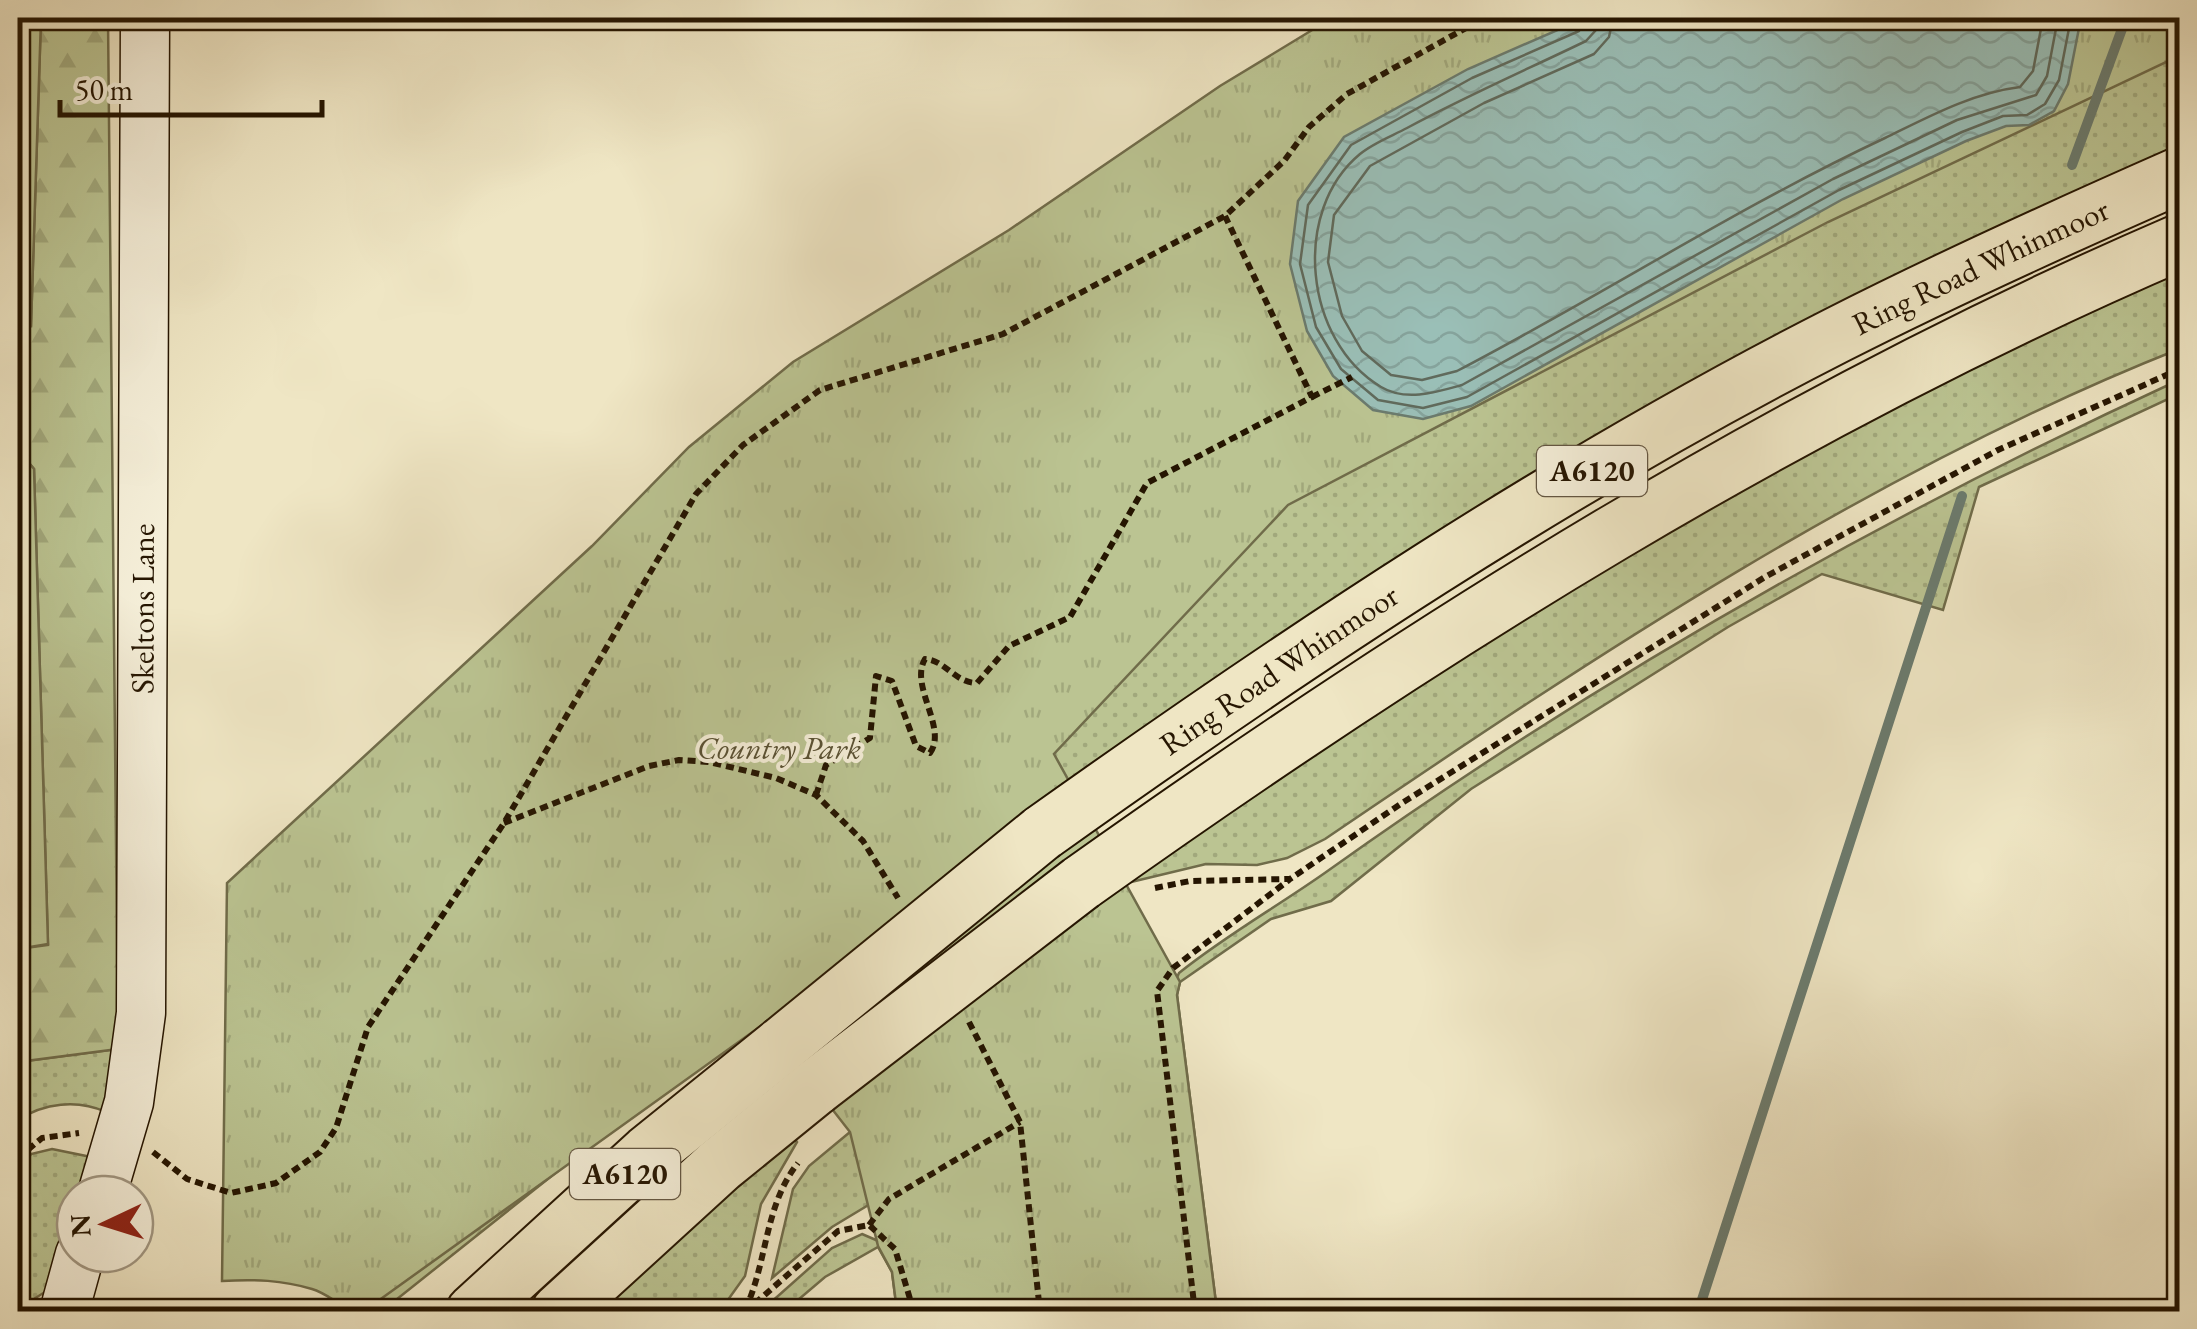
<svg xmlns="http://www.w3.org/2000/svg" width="2197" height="1329" font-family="'EB Garamond',serif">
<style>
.grass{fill:url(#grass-dots);stroke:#706c4a;stroke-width:2.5}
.forest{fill:url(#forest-firs);stroke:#706c4a;stroke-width:2.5}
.park{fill:url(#park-tufts);stroke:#706c4a;stroke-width:2.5}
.garden{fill:#bbc492;stroke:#706c4a;stroke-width:2.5}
.water{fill:url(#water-waves);stroke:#6b7b6e;stroke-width:2.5}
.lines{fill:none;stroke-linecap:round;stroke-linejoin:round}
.shore{stroke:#606a5c;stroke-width:2.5}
.stream{stroke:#6b7b6e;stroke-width:10}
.secondary-casing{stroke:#251501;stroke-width:51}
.highway-casing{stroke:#251501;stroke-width:59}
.path{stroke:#251501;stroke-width:6;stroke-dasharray:8 5;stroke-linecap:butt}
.secondary{stroke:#f5efd9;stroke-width:48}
.highway{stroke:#efe6c4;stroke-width:55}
.highway-bridge-casing{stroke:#251501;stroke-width:59;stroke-linecap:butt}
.highway-bridge{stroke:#efe6c4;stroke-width:55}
.labels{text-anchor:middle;stroke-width:8;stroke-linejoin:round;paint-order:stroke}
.shield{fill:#f5efd9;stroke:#635642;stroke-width:2.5}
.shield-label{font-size:30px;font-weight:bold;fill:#251501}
.street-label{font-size:32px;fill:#251501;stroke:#f5efd9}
.park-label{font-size:32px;font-style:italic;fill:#5a5234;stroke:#f5efd9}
</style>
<defs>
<pattern id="grass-dots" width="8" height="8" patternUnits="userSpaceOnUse" patternTransform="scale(2.5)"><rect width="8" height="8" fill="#bbc492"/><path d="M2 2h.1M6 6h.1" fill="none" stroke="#a1a87c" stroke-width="1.8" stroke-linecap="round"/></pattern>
<pattern id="forest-firs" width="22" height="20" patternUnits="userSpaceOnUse" patternTransform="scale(2.5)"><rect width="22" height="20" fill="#bbc492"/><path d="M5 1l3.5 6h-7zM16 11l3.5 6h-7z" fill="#a1a87c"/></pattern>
<pattern id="park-tufts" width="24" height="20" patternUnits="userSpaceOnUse" patternTransform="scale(2.5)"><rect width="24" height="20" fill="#bbc492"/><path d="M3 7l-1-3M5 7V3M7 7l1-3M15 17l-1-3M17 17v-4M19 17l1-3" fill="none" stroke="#a1a87c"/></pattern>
<pattern id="water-waves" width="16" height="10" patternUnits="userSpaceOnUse" patternTransform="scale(2.5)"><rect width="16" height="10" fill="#9abfb7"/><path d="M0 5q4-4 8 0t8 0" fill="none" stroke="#85a39c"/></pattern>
</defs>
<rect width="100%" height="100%" fill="#efe6c4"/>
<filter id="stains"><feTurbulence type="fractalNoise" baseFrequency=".002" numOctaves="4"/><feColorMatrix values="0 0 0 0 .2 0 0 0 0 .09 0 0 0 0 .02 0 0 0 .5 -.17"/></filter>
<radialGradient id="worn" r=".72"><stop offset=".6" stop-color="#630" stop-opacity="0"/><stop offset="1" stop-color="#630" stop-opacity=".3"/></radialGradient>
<g class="grass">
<polygon points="1506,18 2179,18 2179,156 1031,818 829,774"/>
<path d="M2179 263V349C1874 470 1596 655 1325 839L1287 858 1257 865 1206 864 1127 883 1238 797 1660 525Z"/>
<path d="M2179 380V394L1979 487 1943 610 1822 574 1728 627 1471 789 1331 901 1271 919 1180 982 1177 995 1217 1311 1175 982 1179 973C1226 935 1280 905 1329 870 1598 678 1879 518 2179 380Z"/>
<path d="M118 1049 106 1112C77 1099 44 1103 18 1120V1062Z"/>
<polygon points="1006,1122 832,1227 772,1278 793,1189 809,1166 850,1132"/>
<polygon points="792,1135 797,1142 761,1204 745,1276 720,1311 592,1312"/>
<polygon points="52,1149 96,1158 82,1194 75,1194 75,1211 45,1292 18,1309 18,1175 31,1154"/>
<polygon points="862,1234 883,1243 894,1271 897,1311 892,1272 878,1247 825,1277 785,1311 760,1312 832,1248"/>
</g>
<g class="forest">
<polygon points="41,18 108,18 118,1049 18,1062 18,949 48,945 34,469 18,450 18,321 31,325"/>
<polygon points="558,1133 583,1151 382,1311 333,1312"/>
</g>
<path class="park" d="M1332 18H2179V56L1828 222 1288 505 1054 754 1180 982 1177 995 1217 1311H897L892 1272 878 1246 850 1132 765 1023 364 1311C342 1311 332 1295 312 1289 282 1280 254 1279 222 1281L227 883 592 546 689 447 793 362 1009 230 1220 86Z"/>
<g class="garden">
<polygon points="18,18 41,18 31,326 18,321"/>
<polygon points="18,450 34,469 48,944 18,949"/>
</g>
<polygon class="water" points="1585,18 2081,18 2068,84 2054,111 2029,125 2006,126 1966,141 1843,199 1471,406 1423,419 1373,410 1333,376 1307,331 1290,264 1298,201 1344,137 1468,69"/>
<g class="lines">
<g class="shore">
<polyline points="1585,18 1579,31 1472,78 1351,145 1308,205 1300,264 1316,327 1341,369 1378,400 1423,408 1467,397 1839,190 1962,132 2003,116 2027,115 2045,104 2059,80 2071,18"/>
<path d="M1598 18 1596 30 1586 41C1526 70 1466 96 1407 128 1392 136 1373 143 1360 154 1291 211 1304 341 1381 387 1406 402 1437 392 1462 385L1833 179 1957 120 2036 95 2047 76 2058 18"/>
<path d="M1613 18 1609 37 1594 54 1484 103 1370 166 1334 215 1328 262 1342 316 1362 351 1391 375 1422 380 1457 371C1601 296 1738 207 1885 138 1928 117 1972 93 2020 87L2033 71 2043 18"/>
</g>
<g class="stream">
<polyline points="2072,165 2126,18"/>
<polyline points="1698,1312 1962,496"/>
</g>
<defs>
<g id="secondary">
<path id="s1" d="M102 1194 129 1102 141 1013 145 18"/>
<polyline points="64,1312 80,1254"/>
</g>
<g id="highway">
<path id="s2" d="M1042 833C1296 652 1558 477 1837 335 1949 278 2064 226 2180 175"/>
<path d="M1081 883C1428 636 1787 411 2180 242"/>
<polyline points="474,1312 648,1153 783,1044"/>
<polyline points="559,1312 720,1165 816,1087"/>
</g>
</defs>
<use href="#secondary" class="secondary-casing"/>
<use href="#highway" class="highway-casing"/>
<g class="path">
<polyline points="1312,397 1352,377"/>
<path d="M816 795 826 765 870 738 876 676 892 681 916 746 930 753C948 728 909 686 925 659 945 660 955 683 977 683L1009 646 1070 617 1147 483 1312 397 1225 216"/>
<polyline points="504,823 649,766 679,760 709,762 776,778 816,795 863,841 898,898"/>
<polyline points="1155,888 1190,881 1290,879 1402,803 1765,577 1998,450 2180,369"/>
<polyline points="969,1022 1020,1122 1040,1312"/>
<polyline points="153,1152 187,1179 231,1193 276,1183 320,1152 336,1128 368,1027 504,823 696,494 743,445 820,390 1003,334 1225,216 1284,161 1309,127 1347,94 1484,18"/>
<polyline points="18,1158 42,1138 79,1133"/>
<polyline points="869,1225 889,1199 1020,1122"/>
<path d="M745 1310C768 1261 764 1206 798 1163"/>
<polyline points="745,1312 838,1231 869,1225 895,1249 914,1312"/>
<polyline points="1195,1312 1157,991 1173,968 1289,880"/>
</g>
<use href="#secondary" class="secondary"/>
<use href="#highway" class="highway"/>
<defs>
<g id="highway-bridge">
<polyline points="783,1044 1042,833"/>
<polyline points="816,1087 1081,883"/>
</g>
</defs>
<use href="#highway-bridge" class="highway-bridge-casing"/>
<use href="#highway-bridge" class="highway-bridge"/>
</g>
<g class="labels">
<g class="shield">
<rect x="1537" y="446" width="110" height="50" rx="8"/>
<rect x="570" y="1149" width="110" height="50" rx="8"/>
</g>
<g class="shield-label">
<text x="1592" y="481">A6120</text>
<text x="625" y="1184">A6120</text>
</g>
<g class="street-label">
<text dy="11" stroke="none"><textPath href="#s2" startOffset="1098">Ring Road Whinmoor</textPath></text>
<text dy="11" stroke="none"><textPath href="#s1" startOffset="590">Skeltons Lane</textPath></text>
<text dy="11" stroke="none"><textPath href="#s2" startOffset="288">Ring Road Whinmoor</textPath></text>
</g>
<g class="park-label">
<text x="779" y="759">Country Park</text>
</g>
</g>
<rect width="2197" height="1329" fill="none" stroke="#efe6c4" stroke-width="60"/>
<rect x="20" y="20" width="2157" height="1289" fill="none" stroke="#251501" stroke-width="5"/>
<rect x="30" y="30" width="2137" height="1269" fill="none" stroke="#251501" stroke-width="2.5"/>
<g transform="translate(105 1224) rotate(266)"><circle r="48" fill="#f5efd9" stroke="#a29883" stroke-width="2.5"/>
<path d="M0-8L18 38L0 25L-18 38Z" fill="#8f2418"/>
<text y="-15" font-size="28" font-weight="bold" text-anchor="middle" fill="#251501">N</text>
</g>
<path d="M60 100v15h262v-15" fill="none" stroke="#251501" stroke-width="5"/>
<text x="75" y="100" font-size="30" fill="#251501" stroke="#f5efd9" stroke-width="8" paint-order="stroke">50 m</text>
<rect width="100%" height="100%" filter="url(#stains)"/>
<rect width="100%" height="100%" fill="url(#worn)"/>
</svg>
